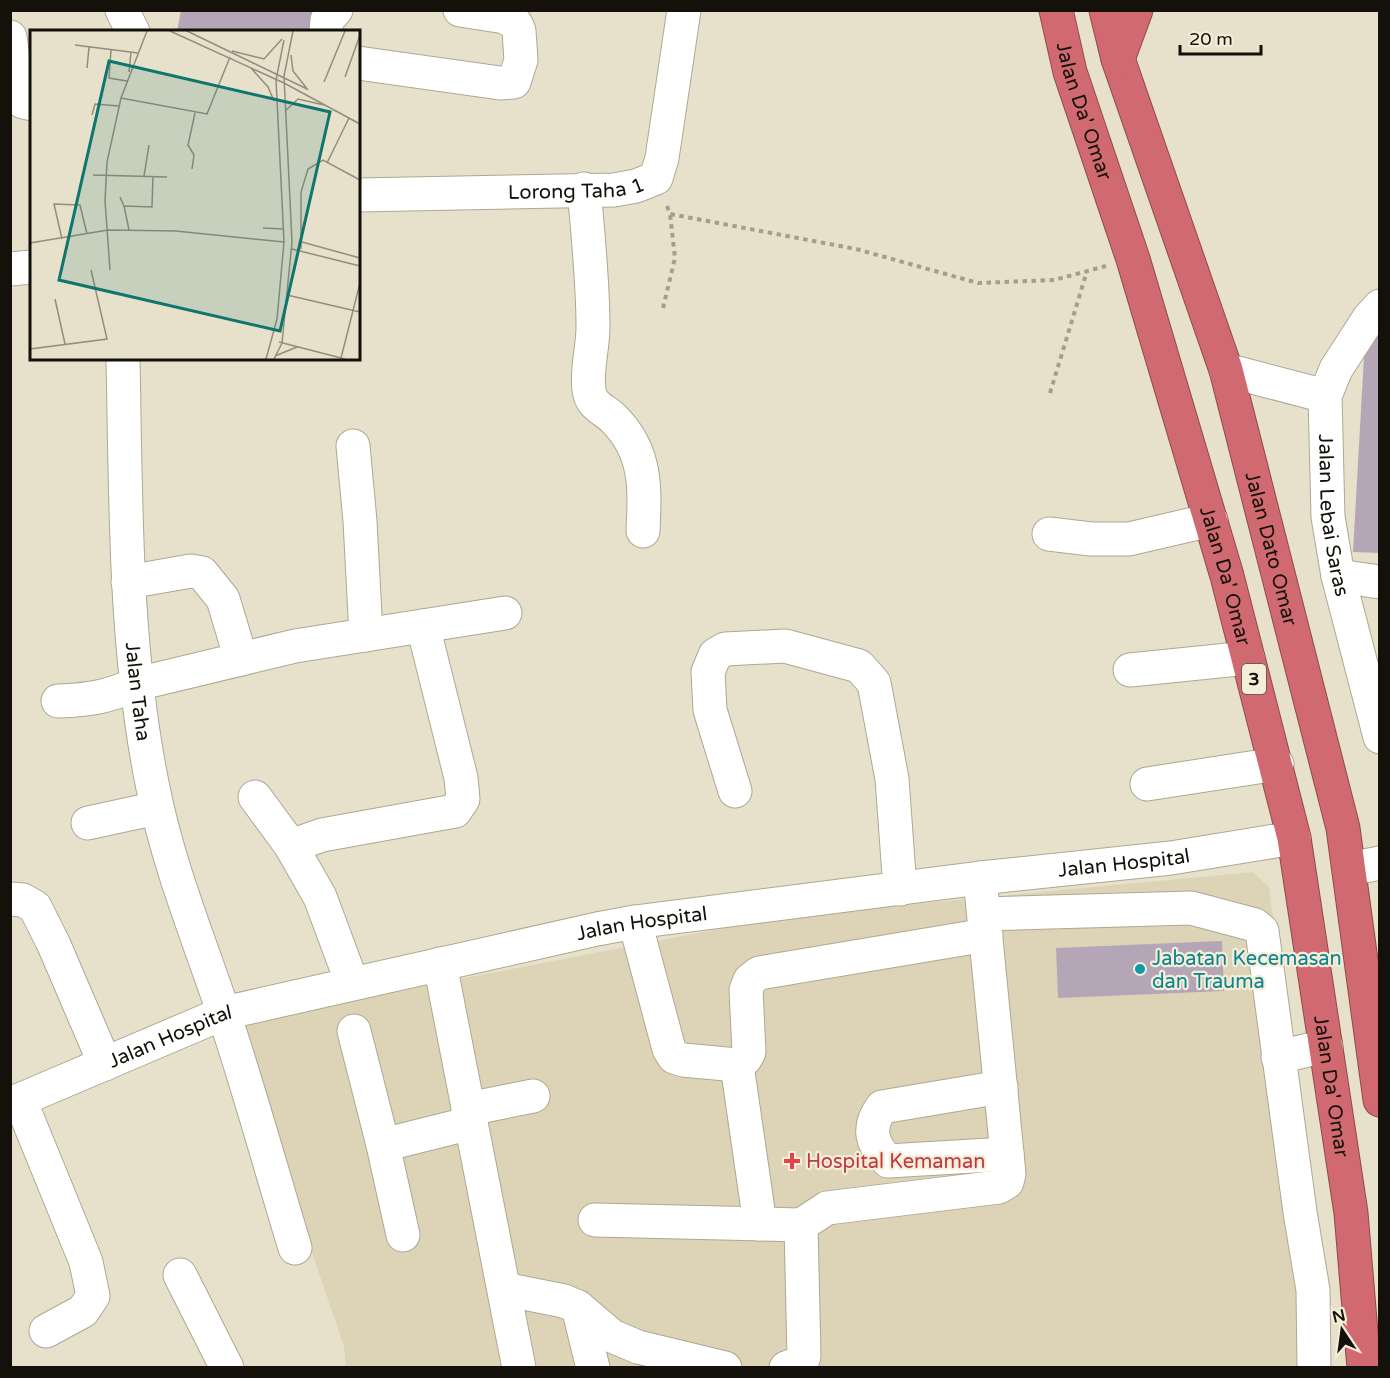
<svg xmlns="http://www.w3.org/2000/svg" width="1390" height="1378" font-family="'Varela Round',sans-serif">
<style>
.built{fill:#ddd4b7}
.building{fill:#b4a6b7}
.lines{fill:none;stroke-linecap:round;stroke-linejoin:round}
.minor-casing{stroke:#aea893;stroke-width:35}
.highway-casing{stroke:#8e4a4d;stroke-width:35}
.path{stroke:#a49f8d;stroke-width:4;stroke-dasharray:4.5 4.5;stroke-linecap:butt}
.minor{stroke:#fff;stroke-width:33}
.highway{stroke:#d16971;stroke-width:33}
.culture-dot{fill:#0f9aa8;stroke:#f4edd7;stroke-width:2}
.health-dot{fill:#e0444e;stroke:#f4edd7;stroke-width:2}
.labels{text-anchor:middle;stroke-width:4.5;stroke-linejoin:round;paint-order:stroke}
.shield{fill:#f4edd7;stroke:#565347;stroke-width:1.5}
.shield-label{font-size:18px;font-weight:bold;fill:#131109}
.street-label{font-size:20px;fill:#131109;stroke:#f4edd7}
.culture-label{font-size:20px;fill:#0d838f;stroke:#f4edd7;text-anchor:start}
.health-label{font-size:20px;fill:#be3a42;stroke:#f4edd7;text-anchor:start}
.inset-road{fill:none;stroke:#928d7d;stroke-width:1.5}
.view{fill:#0f766e;fill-opacity:0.15;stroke:#0f766e;stroke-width:3}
.inset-edge{fill:none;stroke:#131109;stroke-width:3}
</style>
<rect width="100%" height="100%" fill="#e7e0ca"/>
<polygon class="built" points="1253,872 1269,887 1321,1299 1317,1367 346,1367 344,1346 233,1023 786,916"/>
<g class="building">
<polygon points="181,10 344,10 339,32 177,32"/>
<polygon points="1380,329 1380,553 1353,552 1365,339"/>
<polygon points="1222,941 1224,991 1058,998 1056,948"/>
</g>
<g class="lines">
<defs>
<g id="minor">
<polyline points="122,10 133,32"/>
<polyline points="326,32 327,20 336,10"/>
<polyline points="10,37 19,99 23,102 32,104"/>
<polyline points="358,63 500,83 514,82 521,60 519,31 516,24 505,17 460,10"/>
<path d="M584 189C588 235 593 281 593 327 593 348 586 370 589 390 591 407 605 409 615 420 647 453 645 488 643 531"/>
<path id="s1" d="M358 195 614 190 636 186 656 178 662 158 684 10"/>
<polyline points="10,269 32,267"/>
<path id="s2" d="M1380 306 1369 318 1336 369 1325 396 1328 517 1338 576 1380 737"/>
<path id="s3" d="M123 358C126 502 124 647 153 788 168 864 198 937 223 1011 249 1089 271 1169 295 1248"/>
<polyline points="1226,370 1325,396"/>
<polyline points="353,446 360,521 366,635"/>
<polyline points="1049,534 1091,539 1129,539 1211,520"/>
<polyline points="1338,576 1380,582"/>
<polyline points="128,582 191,571 202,573 223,599 241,659"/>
<polyline points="1130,670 1248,658"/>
<path d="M58 701C90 700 107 697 137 684L295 646 505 613"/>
<polyline points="1147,784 1277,764"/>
<polyline points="735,791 710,710 708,672 715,655 725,649 785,646 859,666 874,683 892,779 900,889"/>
<polyline points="255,797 291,846 322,835 455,811 463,799 461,778 423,626"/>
<polyline points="88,823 157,808"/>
<polyline points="291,846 320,897 352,983"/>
<polyline points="1349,869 1380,863"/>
<polyline points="10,899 23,900 35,907 54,945 105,1064"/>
<polyline points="984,914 1191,908 1255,925 1262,931 1300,1212 1313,1290 1314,1368"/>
<polyline points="635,922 669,1049 674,1057 683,1060 737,1065 745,1059 749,1052 746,990 750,980 759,973 986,935"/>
<polyline points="440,964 519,1368"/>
<polyline points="354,1031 383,1145"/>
<polyline points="1278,1057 1326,1046"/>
<polyline points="737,1065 760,1224"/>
<path d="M1001 1087 882 1107C867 1127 871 1144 888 1161L1007 1154"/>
<polyline points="20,1100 86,1262 93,1296 83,1311 46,1331"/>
<path id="s4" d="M10 1104 224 1013 597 929 635 922 980 878 1171 858 1294 838"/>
<polyline points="468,1109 533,1096"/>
<polyline points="595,1220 801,1225 827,1208 999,1187 1007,1182 1009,1174 980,878"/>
<polyline points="403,1235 383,1145 471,1123"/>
<polyline points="180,1275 227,1368"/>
<polyline points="504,1289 564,1301 578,1307 612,1336 638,1347 725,1368"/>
<polyline points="578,1307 593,1368"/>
<polyline points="786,1368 802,1362 804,1356 801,1225"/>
</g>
<g id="highway">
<path id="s5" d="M1056 10 1070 72 1133 259 1227 576 1294 838 1351 1213 1364 1368"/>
<path id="s6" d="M1106 10 1118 59 1226 370 1343 828 1380 1100"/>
<polyline points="1118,59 1136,10"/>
</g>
</defs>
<use href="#minor" class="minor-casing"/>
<use href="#highway" class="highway-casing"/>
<g class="path">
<polyline points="667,206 670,214 856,249 978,283 1054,280 1106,266"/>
<polyline points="663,308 675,258 670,214"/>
<polyline points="1050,393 1087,271"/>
</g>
<use href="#minor" class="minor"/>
<use href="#highway" class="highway"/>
</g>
<circle class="culture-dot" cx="1140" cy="969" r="6"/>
<path class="health-dot" d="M789 1152h6v6h6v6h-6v6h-6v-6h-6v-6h6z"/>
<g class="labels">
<rect class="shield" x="1242" y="664" width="24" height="30" rx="4.5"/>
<g class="shield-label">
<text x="1254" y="685">3</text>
</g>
<g class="street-label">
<text dy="7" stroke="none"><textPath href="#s5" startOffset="105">Jalan Da' Omar</textPath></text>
<text dy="7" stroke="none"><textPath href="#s1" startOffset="218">Lorong Taha 1</textPath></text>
<text dy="7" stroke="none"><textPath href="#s2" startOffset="226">Jalan Lebai Saras</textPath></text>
<text dy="7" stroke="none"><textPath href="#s6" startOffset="564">Jalan Dato Omar</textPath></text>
<text dy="7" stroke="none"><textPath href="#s5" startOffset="591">Jalan Da' Omar</textPath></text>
<text dy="7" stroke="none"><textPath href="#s3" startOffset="334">Jalan Taha</textPath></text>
<text dy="7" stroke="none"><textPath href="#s4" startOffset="1146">Jalan Hospital</textPath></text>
<text dy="7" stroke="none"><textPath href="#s4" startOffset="660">Jalan Hospital</textPath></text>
<text dy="7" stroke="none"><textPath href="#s4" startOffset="174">Jalan Hospital</textPath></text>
<text dy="7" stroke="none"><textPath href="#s5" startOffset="1113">Jalan Da' Omar</textPath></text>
</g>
<g class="culture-label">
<text x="1152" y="965">Jabatan Kecemasan<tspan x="1152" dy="23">dan Trauma</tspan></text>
</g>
<g class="health-label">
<text x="806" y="1168">Hospital Kemaman</text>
</g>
</g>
<g transform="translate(30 30)">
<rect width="330" height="330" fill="#e7e0ca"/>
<path class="inset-road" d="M140 1 254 53 330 94M157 1 277 59M45 15 108 23M81 20 79 48 97 51M202 21 234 29 252 9M261 25 263 41 278 60M57 38 59 17M221 38 238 57 244 71M99 42 101 22M315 47 330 5M294 52 315 1M91 68 177 84 200 27M255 81 268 69 294 75M62 85 65 74 89 76M297 133 319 88M162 139 164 125 158 115 165 83M63 145 137 147M114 146 119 115M90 167 94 176 122 177 123 146M94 176 99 200M233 198 254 199M32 209 24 174 50 175 57 204M272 212 330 228M0 213 78 200 146 201 254 212M262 219 330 236M271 219V162L278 139 293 130 330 150M80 240 75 171 77 132 91 68 117 1M257 265 330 282M25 269 35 314M249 312 315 329M0 319 77 309 61 240M245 326 267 317M311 328 330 253M236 329 247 289 254 212 246 50 254 10M244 329 252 313 262 212 254 46 263 1"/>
<path class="view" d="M79 31 300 82 250 301 29 250Z"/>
<rect width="330" height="330" class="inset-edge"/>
</g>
<rect width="1390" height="1378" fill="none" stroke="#131109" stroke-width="24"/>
<g transform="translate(1342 1330) rotate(347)" stroke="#f4edd7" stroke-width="4.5" paint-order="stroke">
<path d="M0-4.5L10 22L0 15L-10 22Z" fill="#131109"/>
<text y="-9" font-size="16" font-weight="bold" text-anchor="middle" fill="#131109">N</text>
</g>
<path d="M1180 45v9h81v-9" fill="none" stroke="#131109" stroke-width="3"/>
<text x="1189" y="45" font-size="18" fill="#131109" stroke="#f4edd7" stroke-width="4.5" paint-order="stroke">20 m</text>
</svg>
